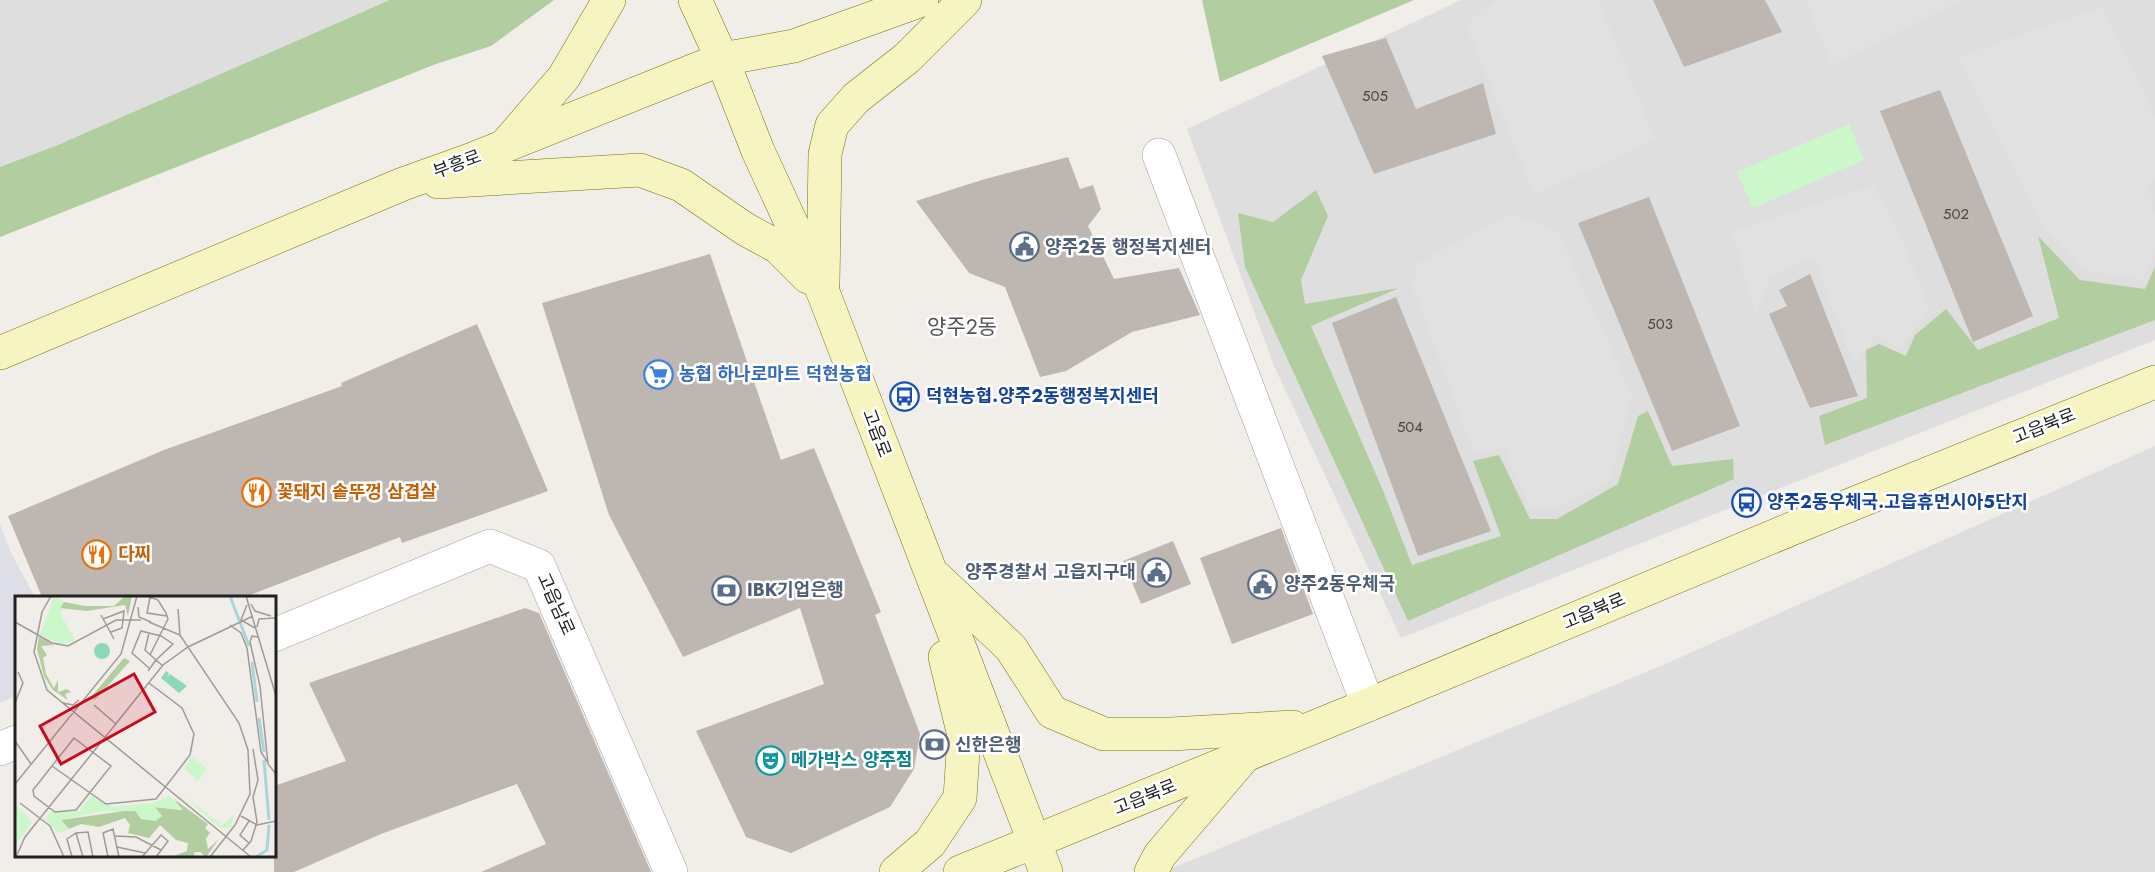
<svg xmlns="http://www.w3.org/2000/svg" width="2155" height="872" font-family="Jost,'Noto Sans KR',sans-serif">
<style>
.residential{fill:#dfdede}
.forest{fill:#b2cda0}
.park{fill:#cbf7ca}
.parking{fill:#e1e1e1}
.plaza{fill:#dddee7}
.building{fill:#beb6b1}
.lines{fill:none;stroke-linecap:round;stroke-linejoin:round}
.street-casing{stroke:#a2a2a2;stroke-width:34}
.secondary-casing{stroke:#73740c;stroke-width:34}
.street{stroke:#fff;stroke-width:33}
.secondary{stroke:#f6f4c1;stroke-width:33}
.labels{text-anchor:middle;stroke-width:5;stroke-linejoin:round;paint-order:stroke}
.number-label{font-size:15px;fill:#484645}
.street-label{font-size:18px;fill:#212121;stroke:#fff}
.service-label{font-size:18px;font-weight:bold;fill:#4e5e75;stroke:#fff;text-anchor:start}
.shop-label{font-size:18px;font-weight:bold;fill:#366cbe;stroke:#fff;text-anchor:start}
.transit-label{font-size:18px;font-weight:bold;fill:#164399;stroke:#fff;text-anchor:start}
.food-label{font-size:18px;font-weight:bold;fill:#c56008;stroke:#fff;text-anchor:start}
.culture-label{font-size:18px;font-weight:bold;fill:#0d838f;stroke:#fff;text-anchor:start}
.quarter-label{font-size:21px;fill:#545454;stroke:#fff}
.inset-river{fill:none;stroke:#acd5db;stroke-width:3}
.inset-road{fill:none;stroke:#9e9b99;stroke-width:1.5}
.view{fill:#c60d1f;fill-opacity:0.15;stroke:#c60d1f;stroke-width:3}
.inset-edge{fill:none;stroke:#212121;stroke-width:3}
</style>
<rect width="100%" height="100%" fill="#f1ede9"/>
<g class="residential">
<polygon points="0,0 462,0 0,181"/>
<polygon points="1461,0 2155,0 2155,340 1401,638 1274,366 1187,129"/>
<polygon points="2155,446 2155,872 1163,872 1663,665"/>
</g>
<g class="forest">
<polygon points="390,0 554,0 491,46 436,64 0,237 0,167 58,145"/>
<polygon points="1202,0 1414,0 1220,82"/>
<polygon points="1316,190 1328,216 1301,280 1305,304 1399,288 1311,326 1382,488 1412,565 1501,536 1473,461 1499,455 1530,519 1557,519 1618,484 1638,416 1648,411 1672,466 1733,459 1734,479 1408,621 1245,267 1238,213 1273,222"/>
<polygon points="2038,236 2080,280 2145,289 2155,267 2155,320 1825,445 1819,416 1867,398 1866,350 1879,344 1906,356 1915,335 1946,309 1978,350 2059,318"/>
</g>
<polygon class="park" points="1849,124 1864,160 1753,208 1737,172"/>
<g class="parking">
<polygon points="1495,0 1598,0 1656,140 1534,195 1466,25"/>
<polygon points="1806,0 1961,0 1831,65"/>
<polygon points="2103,7 2155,117 2155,178 2149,187 2155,215 2155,253 2142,280 2084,271 2043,228 1957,57"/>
<polygon points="1873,186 1898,229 1930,309 1900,348 1875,336 1854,365 1814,257 1769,278 1756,317 1732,231"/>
<polygon points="1512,214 1557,231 1632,394 1611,479 1555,510 1530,507 1504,448 1475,455 1413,288 1418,263"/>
</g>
<polygon class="plaza" points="0,524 11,553 35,597 16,598 16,696 0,703"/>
<g class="building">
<polygon points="1653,0 1765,0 1782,32 1684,67"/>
<polygon points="1386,38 1416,109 1483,83 1496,134 1374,174 1322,56"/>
<polygon points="1940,90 2033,316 1973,342 1880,111"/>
<polygon points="1068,157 1080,189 1093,185 1101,209 1088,226 1114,279 1179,268 1200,315 1132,332 1066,371 1040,377 1005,287 969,273 916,201 985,179"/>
<polygon points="1649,197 1740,426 1672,451 1578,223"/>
<polygon points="710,254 781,460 814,448 881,612 875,615 920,734 914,769 890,807 791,853 746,837 696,731 824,684 800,608 683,657 609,515 542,303"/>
<polygon points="1810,274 1858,396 1810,408 1769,314 1787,306 1779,290"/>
<polygon points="1396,297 1491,531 1418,556 1332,323"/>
<polygon points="477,324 548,491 402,543 400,537 245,597 42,597 8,516 164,450 342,386 341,383"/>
<polygon points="1281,528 1313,614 1232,644 1200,558"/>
<polygon points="1173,541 1191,584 1141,604 1123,561"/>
<polygon points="525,608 539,613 651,872 481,872 546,844 517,784 381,834 294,872 274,872 274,786 346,761 309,683"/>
</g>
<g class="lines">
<defs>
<g id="street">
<polyline points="1159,155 1368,705"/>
<polyline points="274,635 490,546 539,566 671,872"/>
<polyline points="0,749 16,742"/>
</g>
<g id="secondary">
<polyline points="695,0 722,59 758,151 823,292 1046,872"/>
<polyline points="508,142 564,77 609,0"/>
<polyline points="438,182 640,170 681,185 745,229 778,247 808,277"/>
<polyline points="823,284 825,154 832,125 856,98 907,58 965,0"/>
<polyline points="0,353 403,184 470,160 722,59 794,46 922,0"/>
<polyline points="936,577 1011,648 1052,712 1104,734 1171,734 1293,727"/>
<polyline points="896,872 930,843 960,798 964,736 945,657"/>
<polyline points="960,872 1368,705 1808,522 2155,382"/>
<polyline points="1151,872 1160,855 1242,759"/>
</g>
</defs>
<use href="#street" class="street-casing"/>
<use href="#secondary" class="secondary-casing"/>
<use href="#street" class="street"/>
<use href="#secondary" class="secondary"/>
</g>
<defs>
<symbol id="civic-ring" viewBox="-11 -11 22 22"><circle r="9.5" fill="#fff" stroke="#5c6f8a" stroke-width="1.5"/><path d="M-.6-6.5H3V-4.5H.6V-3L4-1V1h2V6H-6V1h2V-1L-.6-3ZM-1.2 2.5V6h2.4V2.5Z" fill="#5c6f8a"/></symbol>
<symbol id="supermarket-ring" viewBox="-11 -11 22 22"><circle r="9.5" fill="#fff" stroke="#3f7fe0" stroke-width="1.5"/><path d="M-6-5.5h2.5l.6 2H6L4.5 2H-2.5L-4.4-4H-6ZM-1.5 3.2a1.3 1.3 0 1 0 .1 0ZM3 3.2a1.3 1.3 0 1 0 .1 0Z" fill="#3f7fe0"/></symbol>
<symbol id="bus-ring" viewBox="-11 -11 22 22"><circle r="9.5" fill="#fff" stroke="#1a4fb4" stroke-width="1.5"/><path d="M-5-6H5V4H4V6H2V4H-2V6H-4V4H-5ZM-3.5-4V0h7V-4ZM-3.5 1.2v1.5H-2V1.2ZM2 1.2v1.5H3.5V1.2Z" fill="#1a4fb4"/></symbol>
<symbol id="restaurant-ring" viewBox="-11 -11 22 22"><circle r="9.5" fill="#fff" stroke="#e8710a" stroke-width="1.5"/><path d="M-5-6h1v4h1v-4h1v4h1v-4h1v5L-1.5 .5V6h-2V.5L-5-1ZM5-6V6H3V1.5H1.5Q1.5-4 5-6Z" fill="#e8710a"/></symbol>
<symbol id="bank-ring" viewBox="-11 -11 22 22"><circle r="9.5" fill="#fff" stroke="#5c6f8a" stroke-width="1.5"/><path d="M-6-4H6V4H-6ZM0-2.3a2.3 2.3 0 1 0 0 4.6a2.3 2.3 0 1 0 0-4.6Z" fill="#5c6f8a"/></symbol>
<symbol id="theatre-ring" viewBox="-11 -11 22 22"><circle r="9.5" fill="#fff" stroke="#0f9aa8" stroke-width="1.5"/><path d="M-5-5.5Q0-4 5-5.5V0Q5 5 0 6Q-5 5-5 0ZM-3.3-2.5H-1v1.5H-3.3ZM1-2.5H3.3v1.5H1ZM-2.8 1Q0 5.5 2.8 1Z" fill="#0f9aa8"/></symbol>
</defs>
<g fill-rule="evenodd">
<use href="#civic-ring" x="1008" y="230" width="33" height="33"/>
<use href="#supermarket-ring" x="642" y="358" width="33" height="33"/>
<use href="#bus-ring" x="888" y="380" width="33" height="33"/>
<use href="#restaurant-ring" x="240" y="476" width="33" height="33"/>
<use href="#bus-ring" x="1730" y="486" width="33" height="33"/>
<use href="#restaurant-ring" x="80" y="538" width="33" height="33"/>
<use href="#civic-ring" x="1140" y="556" width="33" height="33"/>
<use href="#civic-ring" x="1246" y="568" width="33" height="33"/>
<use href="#bank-ring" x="710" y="574" width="33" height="33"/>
<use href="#bank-ring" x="918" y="728" width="33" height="33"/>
<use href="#theatre-ring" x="754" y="744" width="33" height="33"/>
</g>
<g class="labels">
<g class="number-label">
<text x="1375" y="101">505</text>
<text x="1956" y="219">502</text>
<text x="1660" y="329">503</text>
<text x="1410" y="432">504</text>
</g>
<g class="street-label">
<text transform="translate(457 164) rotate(-20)" y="6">부흥로</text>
<text transform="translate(2044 426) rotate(-22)" y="6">고읍북로</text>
<text transform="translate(877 433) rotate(69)" y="6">고읍로</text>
<text transform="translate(556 604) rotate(66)" y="6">고읍남로</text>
<text transform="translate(1594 611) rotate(-23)" y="6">고읍북로</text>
<text transform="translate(1145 797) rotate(-22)" y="6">고읍북로</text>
</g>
<g class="service-label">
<text x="1045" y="253">양주2동 행정복지센터</text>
<text x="1136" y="578" text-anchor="end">양주경찰서 고읍지구대</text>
<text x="1284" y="590">양주2동우체국</text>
<text x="747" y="596">IBK기업은행</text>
<text x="955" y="751">신한은행</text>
</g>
<g class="shop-label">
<text x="679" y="380">농협 하나로마트 덕현농협</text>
</g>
<g class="transit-label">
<text x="926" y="402">덕현농협.양주2동행정복지센터</text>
<text x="1767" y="508">양주2동우체국.고읍휴먼시아5단지</text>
</g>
<g class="food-label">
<text x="277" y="498">꽃돼지 솥뚜껑 삼겹살</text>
<text x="118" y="560">다찌</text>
</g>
<g class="culture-label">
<text x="791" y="766">메가박스 양주점</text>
</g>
<g class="quarter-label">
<text x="962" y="334">양주2동</text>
</g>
</g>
<g transform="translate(15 596)">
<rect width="261" height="261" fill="#f1ede9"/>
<path d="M110 0H117L113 20 110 9 72 15 45 12 49 6 70 10H99ZM24 41 39 49 26 50 32 59 28 62 31 78 39 92 43 84V96L52 93 56 96 50 98 53 104 38 94 29 80 22 53ZM109 62 115 65 80 104 76 101ZM159 203 193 228 190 232 195 237 197 233 191 243 193 253 204 243 191 261 185 256H180L178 261H156L172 255 173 247 161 244 145 229 134 242 113 237 115 229 110 222 84 231 66 228 54 233 46 224 138 211 167 214Z" fill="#b2cda0"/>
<path d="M39 1 48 4 45 17 60 45 45 48 25 38ZM177 160 192 173 183 185 169 173ZM160 192 207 230 219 219 216 231 207 232 199 227ZM76 200 97 211 138 207 155 200 168 214 140 211 147 220 141 225 126 223 120 215H86L46 224 54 233 43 237 30 223 36 216 65 215ZM0 208 17 226 0 249Z" fill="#cbf7ca"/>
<path d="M79 55a8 8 0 1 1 16 0a8 8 0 1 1-16 0ZM151 75 154 77 152 82 155 78 172 90 164 97 146 82Z" fill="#8cdab4"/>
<path class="inset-river" d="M215 0 234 50M237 66 242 106M244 122 249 156M249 164 254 224M241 261 252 254 254 229"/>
<path class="inset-road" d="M36 0 27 16 19 56 32 94 236 261M231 0 261 100M236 8 240 15 256 20M232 9 226 24 240 32M123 11 124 21 136 26M163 13 165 39M86 19 99 43M88 23 109 15 107 32 96 36M0 26 37 47 53 50 101 24H126M134 26 165 39 224 127 233 154 235 198 220 229 195 261M215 29 226 37 232 52 246 156 253 167M242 31 244 23 261 22M243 41 237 40 235 46 245 90 253 168 261 178M135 59 153 23 151 17 143 4 135 1 132 17 152 20M134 72 117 57 126 35 146 40 158 48 141 64 148 70M133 75 141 64 130 54 134 37M0 107 8 87 3 76M48 107 58 109 64 104M79 109 101 128M59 142 96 170 61 214 40 216 19 200 18 194ZM0 145 16 168M37 170 91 208 141 203 175 159 179 138 167 112 134 87M0 188 106 58 122 0M5 207 35 230 49 261M226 220 242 229 261 225M234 225 225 239 234 247M61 237 73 236 78 261M100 240 121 241 146 254M102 251 130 257M228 254 236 245 242 226 238 201 243 184 238 153M1 261 10 241 148 69 173 51 238 20M57 261 52 243 61 237 68 261M93 261 88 237 98 233 104 261M127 261 146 239 153 245 141 261"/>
<path class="view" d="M119 78 140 116 46 168 25 130Z"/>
<rect width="261" height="261" class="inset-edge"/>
</g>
</svg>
